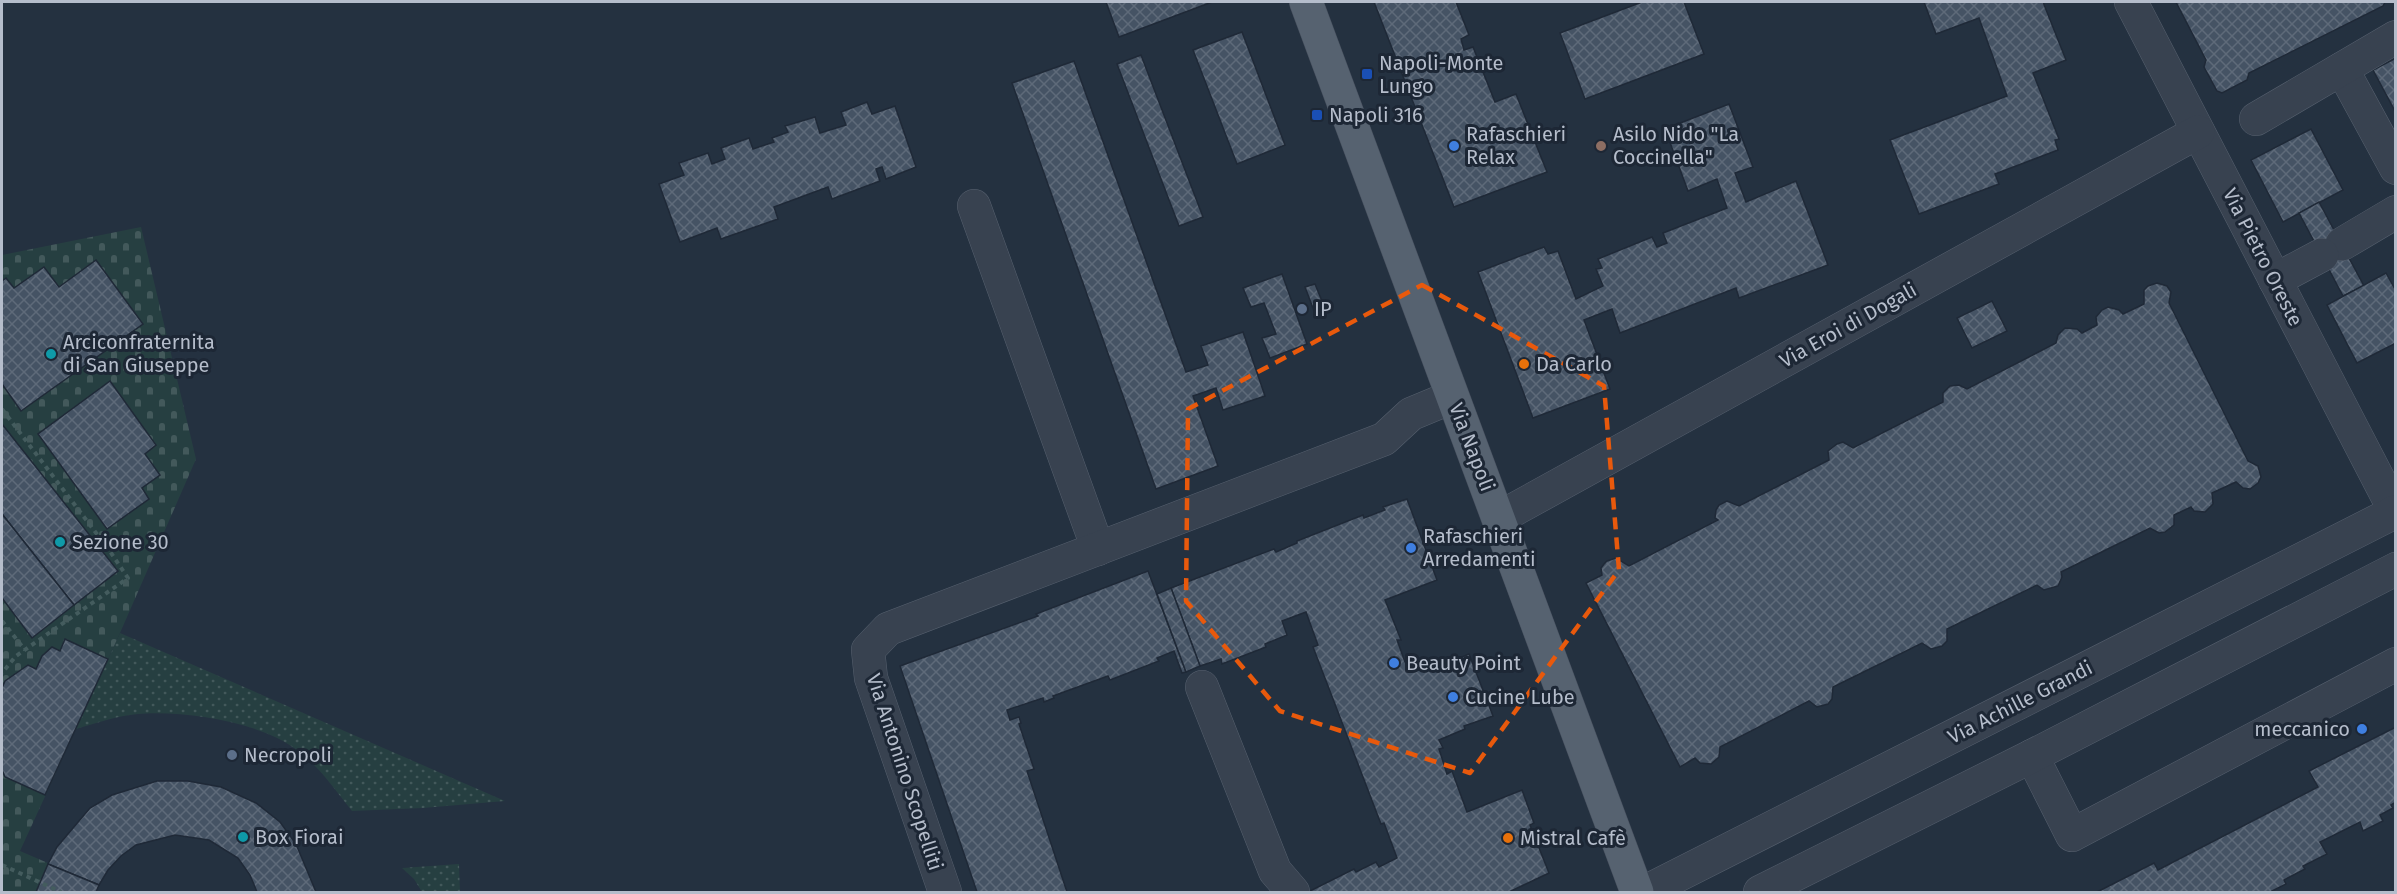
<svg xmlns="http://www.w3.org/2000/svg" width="2397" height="894" font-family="'Fira Sans',sans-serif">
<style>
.grass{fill:url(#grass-dots)}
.cemetery{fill:url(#cemetery-stones)}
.building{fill:url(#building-cross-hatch);stroke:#1f2937;stroke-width:1.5}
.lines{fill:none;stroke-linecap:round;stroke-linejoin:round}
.minor-casing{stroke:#56606e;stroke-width:34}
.major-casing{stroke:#454e5c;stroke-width:34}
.path{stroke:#445c5e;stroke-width:4;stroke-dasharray:4.5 4.5;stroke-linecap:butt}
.minor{stroke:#384250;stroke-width:33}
.major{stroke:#566270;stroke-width:33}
.marked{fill:none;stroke:#e8590c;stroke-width:4.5;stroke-dasharray:12 8;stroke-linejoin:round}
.transit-dot{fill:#1a4fb4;stroke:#1d2735;stroke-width:2}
.shop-dot{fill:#3f7fe0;stroke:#1d2735;stroke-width:2}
.education-dot{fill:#8d6e63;stroke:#1d2735;stroke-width:2}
.service-dot{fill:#5c6f8a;stroke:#1d2735;stroke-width:2}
.culture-dot{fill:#0f9aa8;stroke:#1d2735;stroke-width:2}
.food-dot{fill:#e8710a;stroke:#1d2735;stroke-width:2}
.labels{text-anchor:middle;stroke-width:6;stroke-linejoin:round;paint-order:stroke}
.poi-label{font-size:20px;fill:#b5bdcb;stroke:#1d2735;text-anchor:start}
.street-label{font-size:20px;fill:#b5bdcb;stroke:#1d2735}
</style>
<defs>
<pattern id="grass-dots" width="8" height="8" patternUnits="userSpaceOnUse" patternTransform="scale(1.5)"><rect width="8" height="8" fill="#263f41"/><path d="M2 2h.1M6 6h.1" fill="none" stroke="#43595b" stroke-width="1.8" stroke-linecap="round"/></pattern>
<pattern id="cemetery-stones" width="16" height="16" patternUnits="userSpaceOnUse" patternTransform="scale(1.5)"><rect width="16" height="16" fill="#263f41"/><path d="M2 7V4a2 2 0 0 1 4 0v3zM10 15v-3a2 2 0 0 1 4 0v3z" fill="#43595b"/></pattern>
<pattern id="building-cross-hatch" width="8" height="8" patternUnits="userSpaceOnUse" patternTransform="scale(1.5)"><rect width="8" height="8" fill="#455364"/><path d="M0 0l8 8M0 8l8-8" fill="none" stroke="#5e6a79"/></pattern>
</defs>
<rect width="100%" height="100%" fill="#243140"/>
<g class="grass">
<path d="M120 633 505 801 423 808 352 811C335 790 319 766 297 750 261 722 183 710 138 714 117 716 96 723 76 729Z"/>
<polygon points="459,864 460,892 422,892 414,879 402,868"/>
</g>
<polygon class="cemetery" points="141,227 196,459 120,633 20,851 99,885 96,892 2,892 2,255"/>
<g class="building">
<polygon points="1106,2 1212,2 1119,37"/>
<polygon points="1374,2 1456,2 1469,35 1461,39 1464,50 1473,47 1495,102 1516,94 1547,172 1454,207"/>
<polygon points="1642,2 1684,2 1704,54 1585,99 1560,33"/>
<polygon points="1924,2 2043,2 2066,60 2033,73 2059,139 2055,140 2058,150 1995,174 1999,184 1919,214 1890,140 2007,96 1979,18 1936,34"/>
<polygon points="2176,2 2385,2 2383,6 2249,73 2247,80 2222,93 2217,91 2204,67 2206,60"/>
<polygon points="1242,32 1285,145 1237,164 1193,50"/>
<polygon points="1141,55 1203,217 1179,226 1117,64"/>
<polygon points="2396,58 2396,113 2373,70"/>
<polygon points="1074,61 1186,372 1208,365 1201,346 1243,332 1265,396 1223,410 1216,388 1193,396 1218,466 1156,489 1012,83"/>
<polygon points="867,102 872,114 895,106 916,167 886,179 882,167 876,169 880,181 832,199 828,187 774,207 778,219 721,239 717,228 680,242 659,184 684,175 679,163 708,153 712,164 725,159 721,148 749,138 753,149 774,142 772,138 788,132 785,126 815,117 820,133 846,125 841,112"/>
<polygon points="1729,104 1753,167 1735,173 1746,202 1796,181 1828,265 1739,298 1736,288 1620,333 1612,309 1584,320 1610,389 1533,418 1478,272 1544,247 1548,254 1558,251 1576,299 1603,286 1596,269 1602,268 1598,259 1652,237 1657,247 1667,243 1663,233 1727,208 1717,179 1688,191 1665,129"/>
<polygon points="2311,129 2343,190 2283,222 2251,160"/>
<polygon points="2319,202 2364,286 2343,296 2299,213"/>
<polygon points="96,260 143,324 21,411 2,384 2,281 6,278 14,288 44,267 59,287"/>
<polygon points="2386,273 2396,291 2396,343 2357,363 2327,305"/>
<polygon points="1282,274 1307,344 1270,358 1262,338 1276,334 1264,303 1251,307 1243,288"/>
<polygon points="2157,283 2167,286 2171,292 2169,303 2248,461 2258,466 2261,477 2258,483 2250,489 2243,488 2236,482 2212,493 2213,504 2205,512 2194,511 2191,507 2174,515 2174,525 2165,532 2159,533 2150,528 2061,572 2062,577 2058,586 2044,590 2037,585 1947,629 1947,641 1942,646 1931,649 1922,643 1833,687 1832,699 1828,704 1817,707 1809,701 1720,747 1719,757 1711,764 1700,763 1695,758 1680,767 1586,583 1602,575 1601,568 1604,564 1607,561 1616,558 1629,566 1718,520 1715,518 1716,510 1719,505 1727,501 1739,506 1829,460 1828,451 1837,444 1843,442 1853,448 1943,402 1943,393 1950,386 1959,385 1967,389 2056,343 2058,335 2065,328 2077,329 2082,333 2097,325 2096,317 2102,310 2108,307 2119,310 2123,314 2144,304 2144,290 2148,286"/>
<polygon points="1315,284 1326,311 1316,316 1305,287"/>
<polygon points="1992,301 2007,331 1972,348 1957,318"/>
<polygon points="110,381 156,445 145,454 160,475 142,488 149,499 107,529 38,434"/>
<polygon points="2,424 118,571 74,605 2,514"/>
<polygon points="1407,499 1437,580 1385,600 1401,640 1397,640 1405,662 1410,664 1413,672 1440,662 1441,666 1469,654 1493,716 1464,726 1465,729 1439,740 1443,748 1439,749 1447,774 1452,771 1467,812 1522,790 1534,823 1530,825 1549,873 1509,892 1308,892 1354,869 1356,872 1376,862 1379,867 1397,858 1384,823 1381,824 1313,647 1318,645 1306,612 1282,621 1287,635 1265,644 1266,647 1222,664 1221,659 1200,666 1171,588 1274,549 1276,552 1297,543 1297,541 1363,515 1364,518 1385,510 1383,507"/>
<polygon points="2,514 74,605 32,638 2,598"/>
<polygon points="1148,571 1186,672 1182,673 1174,651 1157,658 1159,661 1110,680 1108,676 1053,696 1054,698 1044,702 1043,698 1007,710 1010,720 1019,717 1021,723 1019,724 1034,769 1027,771 1067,892 977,892 900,666 1038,616 1036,614"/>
<polygon points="1171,588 1200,666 1186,672 1157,594"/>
<polygon points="65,639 108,659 45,795 5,777 2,770 2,688 5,681 28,665 36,669 42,656 52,647 60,651"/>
<polygon points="2396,727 2396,802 2391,805 2393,808 2380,815 2383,821 2363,831 2360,822 2320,842 2327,854 2303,866 2305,869 2284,880 2286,884 2272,891 2273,892 2097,892 2154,863 2158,870 2318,787 2309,771"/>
<polygon points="157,781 188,781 221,787 256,803 280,822 296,844 316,892 257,892 250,875 238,858 209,840 175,835 136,845 121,856 108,870 99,885 48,864 57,847 90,808 112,795"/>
<polygon points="48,864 99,885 96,892 36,892"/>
</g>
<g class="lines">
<defs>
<g id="minor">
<polyline points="2131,2 2396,513"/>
<polyline points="2342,69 2396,168"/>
<polyline points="2256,119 2396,37"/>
<polyline points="974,206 1098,549"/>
<polyline points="2342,244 2396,212"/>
<polyline points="2275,280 2322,255"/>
<polyline points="1499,518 2198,132"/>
<polyline points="1202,687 1275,871 1293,892"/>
<polyline points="2032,756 2072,835 2396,664"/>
<polyline points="945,892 871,678 868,650 888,629 1384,439 1411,414 1452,397"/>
<polyline points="1645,892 2395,512"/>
<polyline points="1760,892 2032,756 2396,569"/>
</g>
<polyline id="major" points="1306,2 1637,892"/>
</defs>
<use href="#minor" class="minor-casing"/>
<use href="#major" class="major-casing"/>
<g class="path">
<polyline points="2,409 109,550 128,578 16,656 2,673"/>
<polyline points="2,621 25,650"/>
<polyline points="2,865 61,892"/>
</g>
<use href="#minor" class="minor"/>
<use href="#major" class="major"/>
</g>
<path class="marked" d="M1422 285 1604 386 1619 570 1470 773 1280 711 1186 601 1188 409Z"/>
<g class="transit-dot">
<rect x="1361" y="68" width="12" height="12" rx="3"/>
<rect x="1311" y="109" width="12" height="12" rx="3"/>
</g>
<g class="shop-dot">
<circle cx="1454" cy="146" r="6"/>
<circle cx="1411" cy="548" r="6"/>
<circle cx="1394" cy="663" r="6"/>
<circle cx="1453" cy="697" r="6"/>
<circle cx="2362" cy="729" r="6"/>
</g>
<circle class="education-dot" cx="1601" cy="146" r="6"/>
<g class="service-dot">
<circle cx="1302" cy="309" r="6"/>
<circle cx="232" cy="755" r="6"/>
</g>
<g class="culture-dot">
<circle cx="51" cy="354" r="6"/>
<circle cx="60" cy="542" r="6"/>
<circle cx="243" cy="837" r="6"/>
</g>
<g class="food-dot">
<circle cx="1524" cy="364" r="6"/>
<circle cx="1508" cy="838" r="6"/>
</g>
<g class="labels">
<g class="poi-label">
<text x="1379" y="70">Napoli-Monte<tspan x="1379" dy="23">Lungo</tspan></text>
<text x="1329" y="122">Napoli 316</text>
<text x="1466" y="141">Rafaschieri<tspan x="1466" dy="23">Relax</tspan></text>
<text x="1613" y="141">Asilo Nido "La<tspan x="1613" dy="23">Coccinella"</tspan></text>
<text x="1314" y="316">IP</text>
<text x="63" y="349">Arciconfraternita<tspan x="63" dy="23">di San Giuseppe</tspan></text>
<text x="1536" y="371">Da Carlo</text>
<text x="1423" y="543">Rafaschieri<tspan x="1423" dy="23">Arredamenti</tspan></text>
<text x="72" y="549">Sezione 30</text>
<text x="1406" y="670">Beauty Point</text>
<text x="1465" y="704">Cucine Lube</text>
<text x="2350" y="736" text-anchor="end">meccanico</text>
<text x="244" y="762">Necropoli</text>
<text x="255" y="844">Box Fiorai</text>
<text x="1520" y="845">Mistral Cafè</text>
</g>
<g class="street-label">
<text transform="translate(2263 257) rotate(63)" y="7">Via Pietro Oreste</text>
<text transform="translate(1848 325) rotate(-29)" y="7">Via Eroi di Dogali</text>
<text transform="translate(1472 447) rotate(69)" y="7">Via Napoli</text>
<text transform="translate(2020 702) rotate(-27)" y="7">Via Achille Grandi</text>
<text transform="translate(905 772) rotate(72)" y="7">Via Antonino Scopelliti</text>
</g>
</g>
<rect width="2397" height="894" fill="none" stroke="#b5bdcb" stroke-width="6"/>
</svg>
